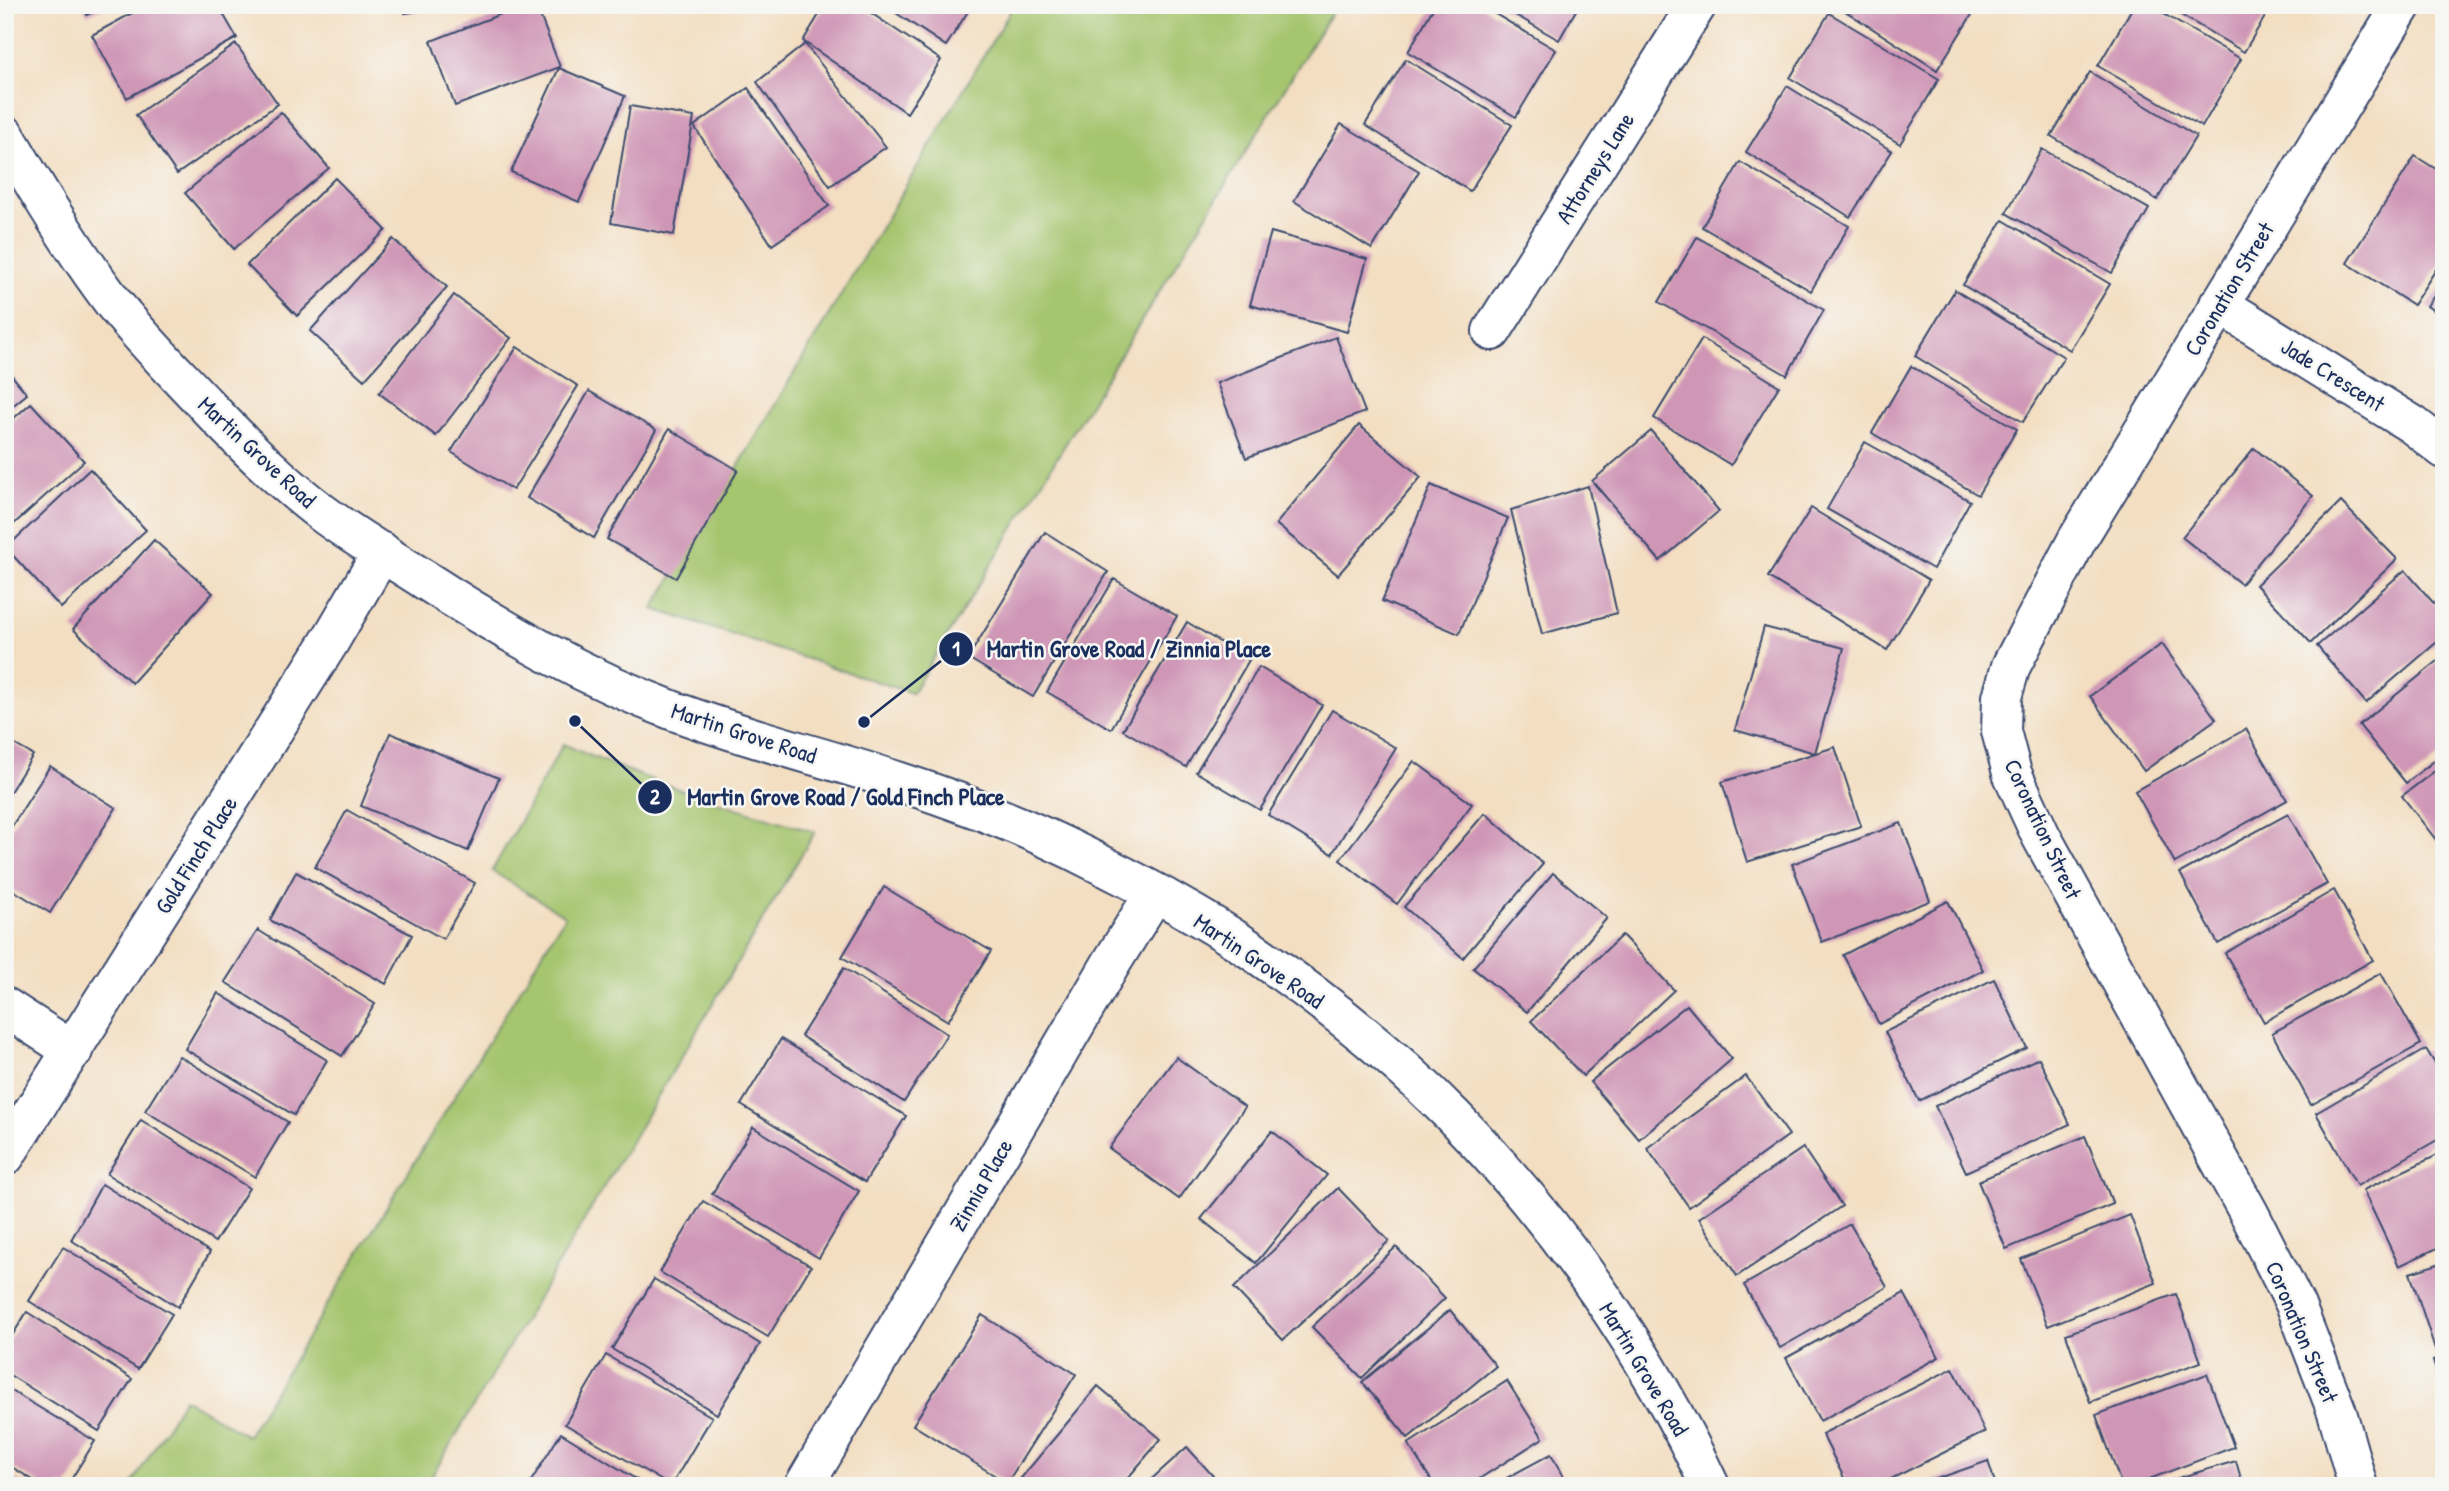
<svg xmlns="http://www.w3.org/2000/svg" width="2449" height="1491" font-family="'Patrick Hand',sans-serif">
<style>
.green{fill:#a5c56e;stroke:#607a66;stroke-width:2}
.building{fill:#cf96b6}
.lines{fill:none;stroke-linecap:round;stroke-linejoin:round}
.street-casing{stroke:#3b496d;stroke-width:42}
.secondary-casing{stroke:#3b496d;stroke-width:42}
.street{stroke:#fff;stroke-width:38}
.secondary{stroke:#fff;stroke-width:38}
.labels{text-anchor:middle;stroke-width:5;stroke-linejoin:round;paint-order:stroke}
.street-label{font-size:23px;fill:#1b2f5e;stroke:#f6f6f2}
.leader{fill:none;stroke:#1b2f5e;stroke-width:2.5}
.callout-dot{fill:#1b2f5e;stroke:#f6f6f2;stroke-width:2.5}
.mark-label{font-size:21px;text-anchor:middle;font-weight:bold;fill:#fff}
.callout-label{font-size:24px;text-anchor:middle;font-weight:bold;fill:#1b2f5e;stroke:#f6f6f2;stroke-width:5;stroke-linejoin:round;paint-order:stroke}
</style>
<rect width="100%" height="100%" fill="#f6f6f2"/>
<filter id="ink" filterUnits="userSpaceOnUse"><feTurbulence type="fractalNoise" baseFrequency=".0143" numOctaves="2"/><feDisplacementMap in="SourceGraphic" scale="14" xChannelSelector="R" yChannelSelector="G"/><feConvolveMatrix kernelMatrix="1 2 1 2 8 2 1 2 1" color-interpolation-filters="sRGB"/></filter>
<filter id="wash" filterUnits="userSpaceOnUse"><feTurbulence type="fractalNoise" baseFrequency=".00686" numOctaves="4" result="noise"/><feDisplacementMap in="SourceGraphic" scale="28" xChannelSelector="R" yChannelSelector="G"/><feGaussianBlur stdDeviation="1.57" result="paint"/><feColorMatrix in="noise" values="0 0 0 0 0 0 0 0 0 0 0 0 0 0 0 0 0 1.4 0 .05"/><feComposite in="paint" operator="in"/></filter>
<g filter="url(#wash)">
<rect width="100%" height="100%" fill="#f3dec1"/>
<g class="green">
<polygon points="1014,5 1336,5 912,693 653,609"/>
<path d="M563 744C645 781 729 806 815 832L426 1486H131L184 1398 247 1436 565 916 492 871Z"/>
</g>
<g id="blocks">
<g class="building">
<polygon points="83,5 109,5 87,15"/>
<polygon points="147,5 218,5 237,38 127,98 92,35"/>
<polygon points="403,5 442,5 442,7 405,13"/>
<polygon points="524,5 536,5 560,67 455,106 431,41"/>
<polygon points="825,5 859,5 941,60 907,113 803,41"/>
<polygon points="884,5 972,5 946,46"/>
<polygon points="1435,5 1480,5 1556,50 1516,117 1408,52"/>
<polygon points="1498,5 1579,5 1559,40"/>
<polygon points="1836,5 1978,5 1937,70"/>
<polygon points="2134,5 2148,5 2241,59 2202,127 2098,66"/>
<polygon points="2164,5 2272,5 2244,52"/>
<polygon points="1829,13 1939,79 1900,144 1790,78"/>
<polygon points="236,44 278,104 177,174 136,115"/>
<polygon points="805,44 886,147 830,186 757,82"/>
<polygon points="1406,59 1512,125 1470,191 1365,125"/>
<polygon points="559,68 625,96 579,202 511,172"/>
<polygon points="2090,72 2196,136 2157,200 2051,136"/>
<polygon points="1787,86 1892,151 1850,217 1746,152"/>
<polygon points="748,88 829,206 772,245 694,126"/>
<polygon points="630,106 694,117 674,235 611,223"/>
<polygon points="281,112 329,168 234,249 185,193"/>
<polygon points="1341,124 1419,171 1372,249 1294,201"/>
<polygon points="2042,149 2149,209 2112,273 2006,213"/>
<polygon points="2415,156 2444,174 2444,257 2413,305 2347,263"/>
<polygon points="1740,162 1849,226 1811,291 1702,227"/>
<polygon points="335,178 386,230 297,316 247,265"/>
<polygon points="2003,220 2110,284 2070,350 1963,285"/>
<polygon points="1271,232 1367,259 1347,332 1250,305"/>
<polygon points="1697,237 1824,310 1787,375 1659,302"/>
<polygon points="393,239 447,287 364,380 310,331"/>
<polygon points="2444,282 2444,318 2427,306"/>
<polygon points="1955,290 2064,357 2023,422 1915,356"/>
<polygon points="454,295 511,338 436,436 379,393"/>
<polygon points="1336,337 1365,412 1246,458 1217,383"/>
<polygon points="1702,339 1779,386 1731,465 1654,418"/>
<polygon points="517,347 578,386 513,490 451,452"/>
<polygon points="1911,366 2017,429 1978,495 1872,433"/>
<polygon points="5,367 27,394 5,412"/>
<polygon points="589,391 656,430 594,538 527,498"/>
<polygon points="31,403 84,461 5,532 5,426"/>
<polygon points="1359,425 1421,477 1338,575 1276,524"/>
<polygon points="669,429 738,470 676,578 607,539"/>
<polygon points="1651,431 1719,511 1660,561 1592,481"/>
<polygon points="1865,442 1970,501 1933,569 1827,509"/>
<polygon points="2254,448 2313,496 2241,584 2182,537"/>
<polygon points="90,469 146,530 61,608 6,548"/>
<polygon points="1431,485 1508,518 1459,634 1382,601"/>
<polygon points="1588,486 1617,613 1542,634 1511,510"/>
<polygon points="2341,502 2397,559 2311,643 2256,585"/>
<polygon points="1811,508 1929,580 1887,650 1768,577"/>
<polygon points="1045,532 1108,572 1033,697 968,658"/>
<polygon points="154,540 213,593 132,683 73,629"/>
<polygon points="2405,570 2444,615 2444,636 2366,703 2317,646"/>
<polygon points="1114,579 1177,616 1111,729 1047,692"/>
<polygon points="1187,622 1249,660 1186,767 1123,730"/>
<polygon points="1764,627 1844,648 1815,753 1735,730"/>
<polygon points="2162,644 2216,719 2144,771 2090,696"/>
<polygon points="2444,656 2444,753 2406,783 2359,725"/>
<polygon points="1259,667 1322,705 1260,810 1196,772"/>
<polygon points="1332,710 1396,748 1332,854 1268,815"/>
<polygon points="2246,729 2287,800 2175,863 2135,791"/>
<polygon points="390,733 499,778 468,851 361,806"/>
<polygon points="5,739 33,755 5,800"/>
<polygon points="1835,747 1861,826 1747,862 1722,782"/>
<polygon points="1414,761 1472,804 1397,904 1340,860"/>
<polygon points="2444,764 2444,850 2402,796"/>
<polygon points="50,766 116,808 50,913 5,885 5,837"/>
<polygon points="347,810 475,883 443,939 315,867"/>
<polygon points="1485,813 1543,864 1463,958 1404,907"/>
<polygon points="2288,814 2327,884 2218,944 2180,873"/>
<polygon points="1901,823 1930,901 1822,942 1792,864"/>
<polygon points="296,872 412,935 386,984 270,920"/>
<polygon points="1553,873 1607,918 1527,1012 1473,968"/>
<polygon points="884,887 991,951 948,1021 842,957"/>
<polygon points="2334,890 2373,960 2264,1022 2225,953"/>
<polygon points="1948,901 1983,970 1879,1024 1843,955"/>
<polygon points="258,930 375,1004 342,1056 225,982"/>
<polygon points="1622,935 1674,990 1583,1076 1531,1021"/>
<polygon points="844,968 947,1034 904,1102 801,1036"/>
<polygon points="2381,973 2421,1044 2311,1105 2272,1033"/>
<polygon points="1994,979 2027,1048 1919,1101 1885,1032"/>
<polygon points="218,993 327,1060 294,1115 185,1049"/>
<polygon points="1687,1005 1732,1059 1639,1139 1590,1082"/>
<polygon points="781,1039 906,1116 865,1182 741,1105"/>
<polygon points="2426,1049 2444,1078 2444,1136 2357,1186 2316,1113"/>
<polygon points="179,1056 288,1122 255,1177 145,1111"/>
<polygon points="1176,1057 1245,1107 1179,1199 1109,1148"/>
<polygon points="2039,1058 2070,1124 1966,1172 1935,1106"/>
<polygon points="1746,1076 1789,1135 1689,1207 1647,1148"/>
<polygon points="141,1120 249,1188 215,1242 107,1174"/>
<polygon points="753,1127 859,1191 819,1258 712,1194"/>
<polygon points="1272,1131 1327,1175 1256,1263 1201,1219"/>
<polygon points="2085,1136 2113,1204 2006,1249 1978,1181"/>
<polygon points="1803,1148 1842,1206 1737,1276 1699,1218"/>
<polygon points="2444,1152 2444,1245 2399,1266 2363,1190"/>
<polygon points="102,1184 210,1252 178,1307 71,1240"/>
<polygon points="1338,1188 1389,1241 1283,1340 1234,1288"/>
<polygon points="703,1201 811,1266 768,1337 660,1272"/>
<polygon points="2130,1215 2156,1283 2048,1326 2021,1259"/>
<polygon points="1850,1224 1887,1287 1780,1348 1744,1285"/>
<polygon points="63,1247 172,1314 138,1369 29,1301"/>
<polygon points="1396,1247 1445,1298 1362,1378 1312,1327"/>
<polygon points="2444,1262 2444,1349 2436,1352 2410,1273"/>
<polygon points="654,1279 760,1344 717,1414 612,1349"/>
<polygon points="1904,1293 1939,1357 1820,1421 1786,1358"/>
<polygon points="2176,1294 2201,1362 2090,1402 2066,1334"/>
<polygon points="1450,1310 1496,1366 1408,1438 1362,1382"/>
<polygon points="27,1312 132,1379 99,1431 5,1372 5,1347"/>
<polygon points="982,1315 1076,1374 1007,1483 913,1425"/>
<polygon points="606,1355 712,1417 671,1486 565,1424"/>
<polygon points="2444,1357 2444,1391 2443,1392 2433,1360"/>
<polygon points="1953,1368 1985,1432 1877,1486 1848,1486 1822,1434"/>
<polygon points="2207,1374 2234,1447 2131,1486 2122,1486 2096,1415"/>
<polygon points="1507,1381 1543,1438 1468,1486 1435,1486 1408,1444"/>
<polygon points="1098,1386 1161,1439 1121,1486 1019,1486 1016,1484"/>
<polygon points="5,1387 95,1441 67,1486 43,1486 5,1463"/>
<polygon points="561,1433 647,1486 528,1486"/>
<polygon points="1187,1447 1222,1486 1144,1486"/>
<polygon points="1551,1454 1568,1486 1492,1486"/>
<polygon points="1988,1461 1996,1486 1920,1486 1919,1485"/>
<polygon points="2236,1461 2243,1486 2154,1486 2154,1485"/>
<polygon points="5,1473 26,1486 5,1486"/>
</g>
</g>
</g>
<g filter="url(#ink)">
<use href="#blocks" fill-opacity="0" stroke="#3b496d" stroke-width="2"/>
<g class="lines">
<defs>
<g id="street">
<polyline points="2219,304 2413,425 2444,449"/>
<polyline points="1492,331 1697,5"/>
<polyline points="5,1007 73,1051"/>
<polyline points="5,1156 330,641 382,552"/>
<polyline points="804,1486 1112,962 1154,894"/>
<polyline points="2358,1486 2337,1412 2296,1306 2250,1215 2041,836 2012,773 2001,731 2002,697 2011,666 2077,540 2402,5"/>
</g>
<path id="secondary" d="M5 135C39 193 74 251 115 305 143 340 175 372 206 405 242 443 280 481 321 512 354 537 391 558 425 580 504 631 586 678 674 711 748 739 825 757 900 782 964 803 1028 827 1088 858 1144 886 1202 916 1254 952 1325 1001 1394 1056 1454 1117 1559 1224 1647 1351 1710 1486"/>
</defs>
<use href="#street" class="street-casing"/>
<use href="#secondary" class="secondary-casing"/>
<use href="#street" class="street"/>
<use href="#secondary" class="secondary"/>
</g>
</g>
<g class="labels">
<g class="street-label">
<text transform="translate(1595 168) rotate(-58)" y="8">Attorneys Lane</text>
<text transform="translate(2229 289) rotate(-59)" y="8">Coronation Street</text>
<text transform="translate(2333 375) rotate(32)" y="8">Jade Crescent</text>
<text transform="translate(257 452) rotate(43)" y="8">Martin Grove Road</text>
<text transform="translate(744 733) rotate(18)" y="8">Martin Grove Road</text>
<text transform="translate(2043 829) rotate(65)" y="8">Coronation Street</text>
<text transform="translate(196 855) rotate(-58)" y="8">Gold Finch Place</text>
<text transform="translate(1259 961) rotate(34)" y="8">Martin Grove Road</text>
<text transform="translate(981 1185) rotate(-60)" y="8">Zinnia Place</text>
<text transform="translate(2302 1332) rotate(67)" y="8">Coronation Street</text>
<text transform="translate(1644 1369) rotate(59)" y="8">Martin Grove Road</text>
</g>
</g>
<path class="leader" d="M864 722L956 649M575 721L655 797"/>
<g class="callout-dot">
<circle cx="864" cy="722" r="7"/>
<circle cx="575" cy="721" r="7"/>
<circle cx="956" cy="649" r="18"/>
<circle cx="655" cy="797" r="18"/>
</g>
<g class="mark-label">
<text x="956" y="656">1</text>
<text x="655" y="804">2</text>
</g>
<g class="callout-label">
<text x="1129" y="657">Martin Grove Road / Zinnia Place</text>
<text x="846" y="805">Martin Grove Road / Gold Finch Place</text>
</g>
<rect width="2449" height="1491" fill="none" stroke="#f6f6f2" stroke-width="28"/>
</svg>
